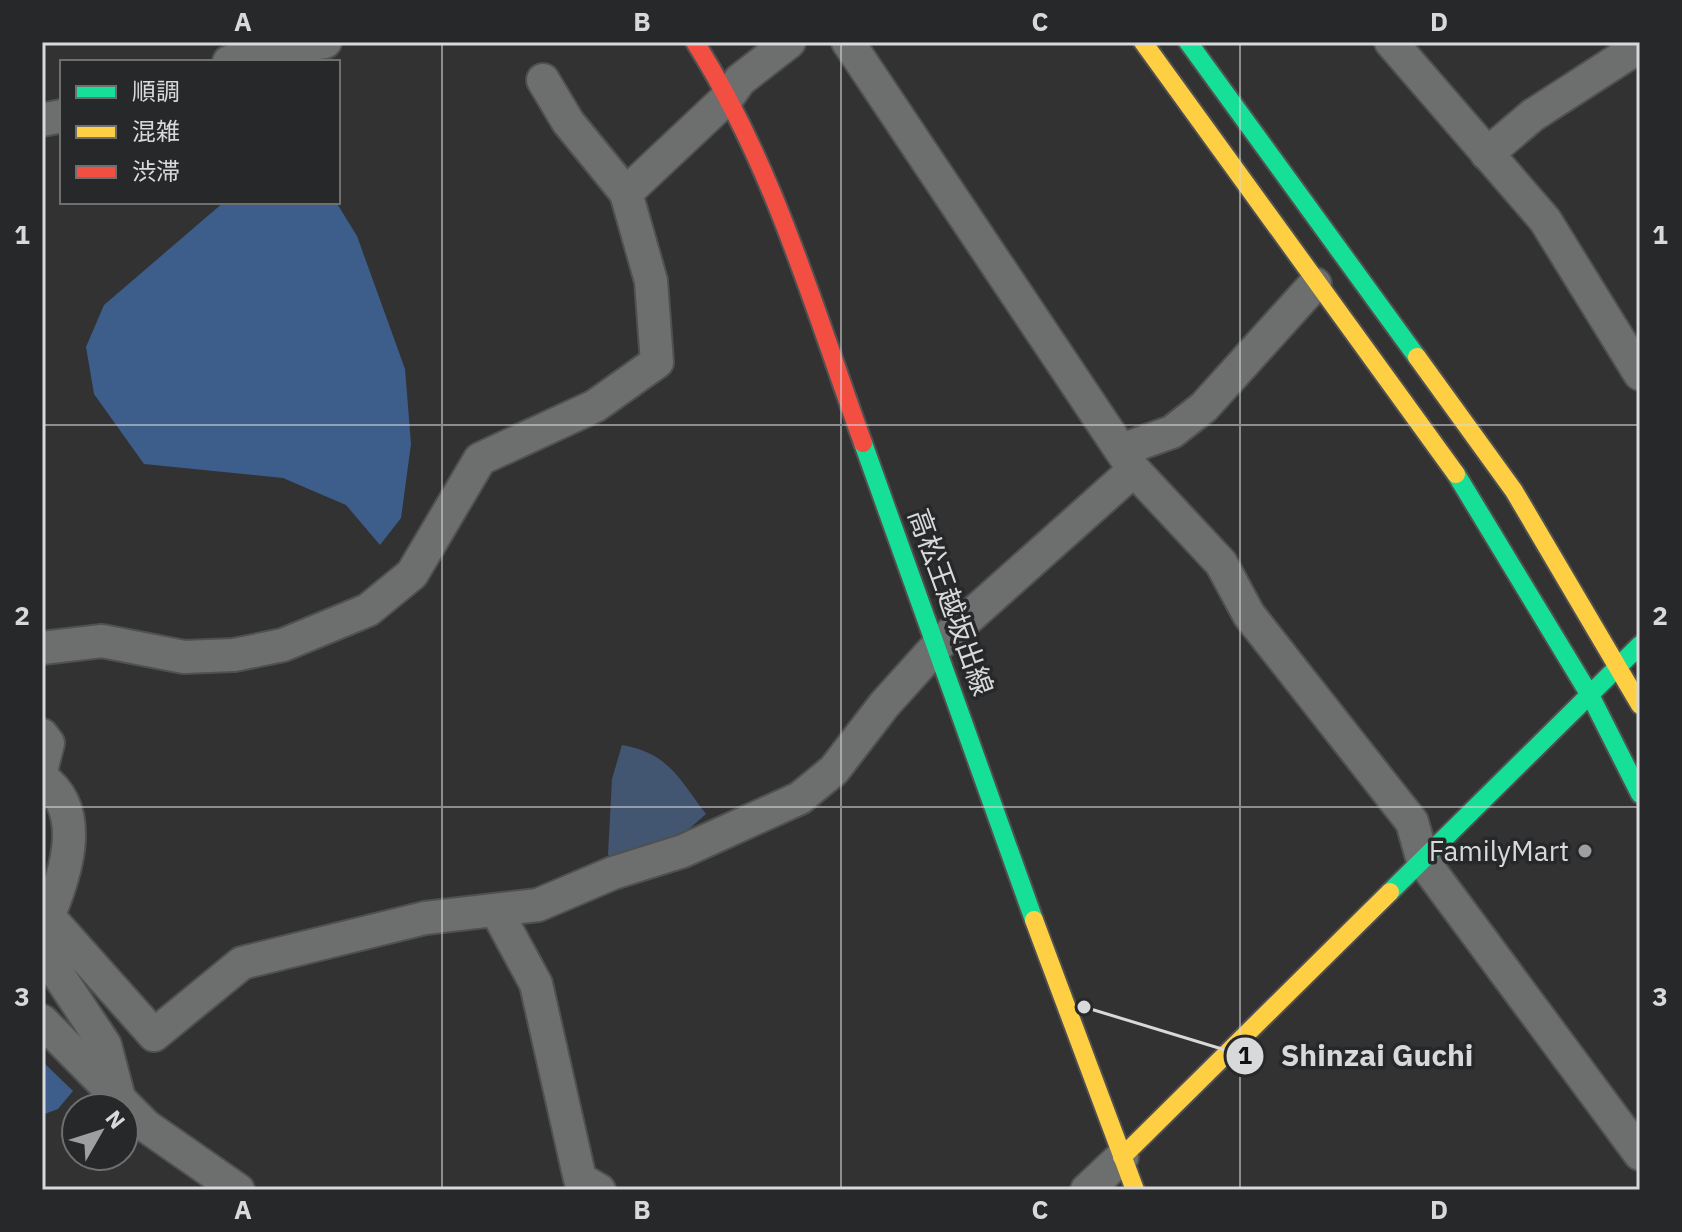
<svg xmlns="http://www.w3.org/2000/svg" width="1682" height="1232" font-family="'IBM Plex Sans','Noto Sans JP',sans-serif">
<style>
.green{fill:#435671}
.water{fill:#3d5d8a}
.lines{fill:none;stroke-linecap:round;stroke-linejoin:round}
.street-casing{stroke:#505051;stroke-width:36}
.fast-casing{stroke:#505051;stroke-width:22}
.slow-casing{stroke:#505051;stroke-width:22}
.jam-casing{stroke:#505051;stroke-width:22}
.street{stroke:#6d6e6e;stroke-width:32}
.fast{stroke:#16e098;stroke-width:18}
.slow{stroke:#ffcf43;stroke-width:18}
.jam{stroke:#f24e42;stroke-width:18}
.grid{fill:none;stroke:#d8d9da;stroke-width:2;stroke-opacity:0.55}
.poi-dot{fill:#9e9fa0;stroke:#27282a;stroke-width:3}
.labels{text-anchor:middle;stroke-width:7;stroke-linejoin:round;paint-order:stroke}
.street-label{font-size:28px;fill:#d8d9da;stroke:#27282a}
.poi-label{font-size:28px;fill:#d8d9da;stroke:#27282a;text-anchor:end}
.leader{fill:none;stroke:#d8d9da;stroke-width:3}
.callout-dot{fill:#d8d9da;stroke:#27282a;stroke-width:3}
.mark-label{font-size:24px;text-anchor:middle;font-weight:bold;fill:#111}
.callout-label{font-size:30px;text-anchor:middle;font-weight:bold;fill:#d8d9da;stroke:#27282a;stroke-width:7;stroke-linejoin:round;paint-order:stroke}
.neatline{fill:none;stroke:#d8d9da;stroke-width:3}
.grid-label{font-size:26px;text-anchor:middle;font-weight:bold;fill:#d8d9da}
</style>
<rect width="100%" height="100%" fill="#323233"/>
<path class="green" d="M622 745C670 754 678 778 706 814L682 835 640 859 608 855 612 779Z"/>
<g class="water">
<polygon points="224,202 336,202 357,236 405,369 411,444 401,518 380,545 346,505 283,478 144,464 94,394 86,347 104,305"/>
<polygon points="42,1061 73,1091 58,1109 42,1115"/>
</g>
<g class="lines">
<defs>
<g id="street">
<polyline points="848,42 1134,470 1221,563 1249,615 1412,822 1423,861 1640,1154"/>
<polyline points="1391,42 1545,220 1640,374"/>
<polyline points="229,62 259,50 325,42"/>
<polyline points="543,80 568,122 626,193"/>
<polyline points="42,120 62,116"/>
<polyline points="1487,154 1533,115 1640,46"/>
<polyline points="1121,450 1172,432 1204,407 1315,284"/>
<polyline points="42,648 102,641 184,657 234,655 283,645 368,610 412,574 480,459 595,406 657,362 651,281 626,193 728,97 740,80 789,42"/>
<polyline points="42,735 48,743 42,767"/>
<path d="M42 778C92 814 61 885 42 932"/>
<polyline points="496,910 536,984 580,1179 599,1190"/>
<polyline points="48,916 154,1035 242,963 425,918 538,905 613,873 683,851 800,798 834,770 884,705 938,645 1134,470"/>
<polyline points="42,950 105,1045 119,1098"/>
<polyline points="42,1021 146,1126 238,1190"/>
<polyline points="1087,1190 1122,1157"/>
</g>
<g id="fast">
<polyline points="1188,42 1417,357"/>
<polyline points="863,443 1034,920"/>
<polyline points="1456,474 1591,697 1640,794"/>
<polyline points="1390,892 1640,645"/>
</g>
<g id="slow">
<polyline points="1143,42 1456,474"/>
<polyline points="1417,357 1514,491 1640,705"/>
<polyline points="1034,920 1135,1190"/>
<polyline points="1122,1157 1390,892"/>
</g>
<path id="jam" d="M695 42C774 167 813 306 863 443"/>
</defs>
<use href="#street" class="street-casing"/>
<use href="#fast" class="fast-casing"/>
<use href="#slow" class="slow-casing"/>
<use href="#jam" class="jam-casing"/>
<use href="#street" class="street"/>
<use href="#fast" class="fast"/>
<use href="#slow" class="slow"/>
<use href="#jam" class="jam"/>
</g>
<path class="grid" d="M442 42V1190M841 42V1190M1240 42V1190M42 425H1640M42 807H1640"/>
<circle class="poi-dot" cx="1585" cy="851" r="8"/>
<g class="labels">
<g class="street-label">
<text transform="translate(951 602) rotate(70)" y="10">高松王越坂出線</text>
</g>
<g class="poi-label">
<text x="1569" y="861">FamilyMart</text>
</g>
</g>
<path class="leader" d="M1084 1007L1245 1056"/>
<g class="callout-dot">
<circle cx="1084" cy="1007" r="8"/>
<circle cx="1245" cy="1056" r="20"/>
</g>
<g class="mark-label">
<text x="1245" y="1064">1</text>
</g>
<g class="callout-label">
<text x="1377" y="1066">Shinzai Guchi</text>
</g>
<rect width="1682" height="1232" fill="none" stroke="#27282a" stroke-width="88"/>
<rect x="60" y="60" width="280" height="144" fill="#27282a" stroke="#6e6f70" stroke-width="2"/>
<rect x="76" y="86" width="40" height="12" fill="#16e098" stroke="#6e6f70" stroke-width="2"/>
<text x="132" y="100" font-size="24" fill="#d8d9da">順調</text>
<rect x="76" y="126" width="40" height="12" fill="#ffcf43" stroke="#6e6f70" stroke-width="2"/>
<text x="132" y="140" font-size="24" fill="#d8d9da">混雑</text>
<rect x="76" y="166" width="40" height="12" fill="#f24e42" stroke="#6e6f70" stroke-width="2"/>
<text x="132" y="180" font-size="24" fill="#d8d9da">渋滞</text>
<g transform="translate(100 1132) rotate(51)"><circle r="38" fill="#27282a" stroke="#6e6f70" stroke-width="2"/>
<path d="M0-6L14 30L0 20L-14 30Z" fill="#9e9fa0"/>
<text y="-12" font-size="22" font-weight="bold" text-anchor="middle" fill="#d8d9da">N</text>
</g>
<rect x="44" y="44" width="1594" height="1144" class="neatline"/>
<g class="grid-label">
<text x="243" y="31">A</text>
<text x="642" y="31">B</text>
<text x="1040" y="31">C</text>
<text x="1439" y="31">D</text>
<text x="22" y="244">1</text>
<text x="1660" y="244">1</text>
<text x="22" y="625">2</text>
<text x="1660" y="625">2</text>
<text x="22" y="1006">3</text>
<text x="1660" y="1006">3</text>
<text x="243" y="1219">A</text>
<text x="642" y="1219">B</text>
<text x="1040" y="1219">C</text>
<text x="1439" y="1219">D</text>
</g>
</svg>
